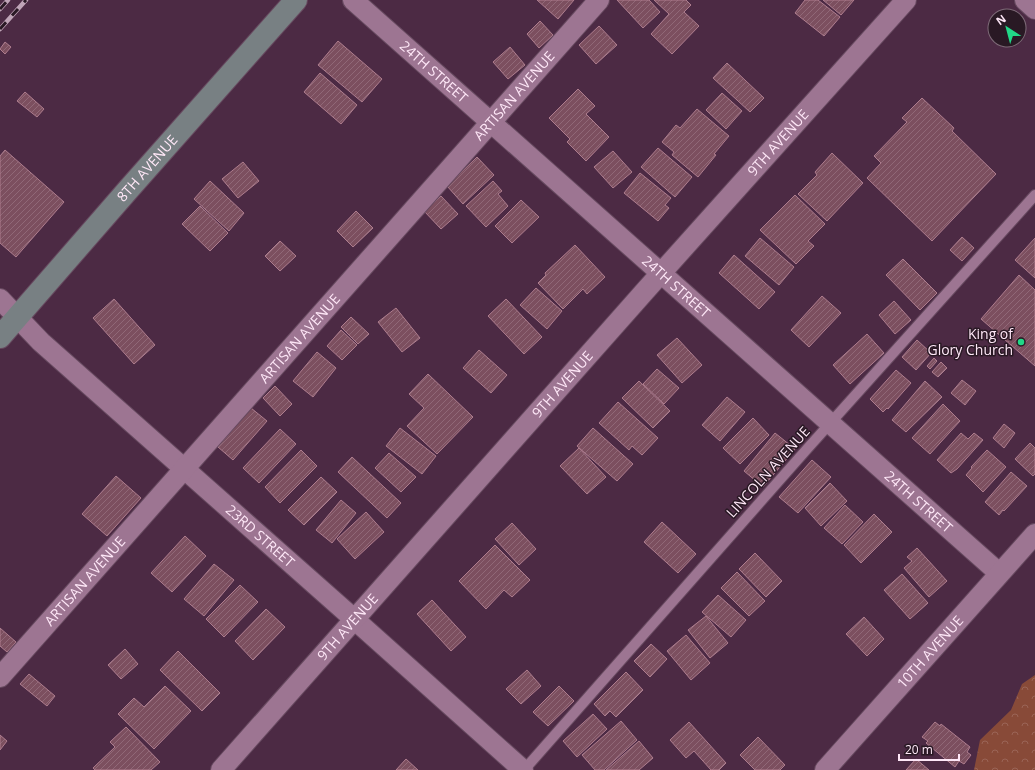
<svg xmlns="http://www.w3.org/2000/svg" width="1035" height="770" font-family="'Open Sans',sans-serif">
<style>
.forest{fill:url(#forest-crowns)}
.building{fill:url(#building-hatch);stroke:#ae7d8e}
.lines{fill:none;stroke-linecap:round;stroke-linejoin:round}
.service-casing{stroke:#66495f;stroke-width:12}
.minor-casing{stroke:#66495f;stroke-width:22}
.secondary-casing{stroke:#66495f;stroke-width:24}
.service{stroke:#9d7592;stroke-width:10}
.minor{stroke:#9d7592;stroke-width:20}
.secondary{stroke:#788083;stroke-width:22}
.rail-casing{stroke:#bfa4b7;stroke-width:4.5}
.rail{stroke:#291924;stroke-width:3;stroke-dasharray:9;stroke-linecap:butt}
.poi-dot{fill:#21d887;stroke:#291924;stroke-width:1.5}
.labels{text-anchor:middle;stroke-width:3;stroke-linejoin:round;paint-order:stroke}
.street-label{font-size:14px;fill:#fee7f7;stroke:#291924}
.poi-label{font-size:14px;fill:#fee7f7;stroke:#291924;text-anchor:end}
</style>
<defs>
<pattern id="forest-crowns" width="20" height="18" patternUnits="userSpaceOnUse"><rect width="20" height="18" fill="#884a38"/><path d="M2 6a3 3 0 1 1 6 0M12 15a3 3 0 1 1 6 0" fill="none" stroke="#9a6456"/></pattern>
<pattern id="building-hatch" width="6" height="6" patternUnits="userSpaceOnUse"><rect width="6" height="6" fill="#7c4f5f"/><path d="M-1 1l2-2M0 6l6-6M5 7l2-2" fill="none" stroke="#906877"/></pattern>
</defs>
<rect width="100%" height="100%" fill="#4c2a44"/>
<polygon class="forest" points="1035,675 1035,770 974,770 980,740 1011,710 1022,684"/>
<g class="building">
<polygon points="537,0 574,0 558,19"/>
<polygon points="617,0 649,0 660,12 643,28"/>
<polygon points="654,0 686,0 691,5 684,12 699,26 672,54 651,34 669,14"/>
<polygon points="805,0 818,0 840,17 824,36 795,13"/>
<polygon points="823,0 854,0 841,15"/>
<polygon points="540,21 553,35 539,48 527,34"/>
<polygon points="599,26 617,45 596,64 579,45"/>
<polygon points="338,41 382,79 362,102 318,65"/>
<polygon points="5,42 11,47 5,54 0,49"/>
<polygon points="510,47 525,65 508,79 493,62"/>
<polygon points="727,63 764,98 750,112 713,78"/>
<polygon points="320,73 357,105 341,124 304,92"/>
<polygon points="578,89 595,106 586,114 609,137 586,161 567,142 570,139 549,118"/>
<polygon points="25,92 44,109 37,117 17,101"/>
<polygon points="722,93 742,111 726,129 706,110"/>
<polygon points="922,98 954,128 952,131 996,174 932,241 867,178 881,163 874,156 907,122 902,118"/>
<polygon points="697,109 729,136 714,154 716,155 698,177 672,155 674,152 662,142 676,125 680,128"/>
<polygon points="658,148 692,177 675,197 641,167"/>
<polygon points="5,150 64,202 16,257 0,243 0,156"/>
<polygon points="613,151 632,172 613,188 594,167"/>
<polygon points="832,153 863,183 827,221 798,194 817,175 815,172"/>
<polygon points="477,157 494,175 463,204 447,186"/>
<polygon points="243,162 259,181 238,198 222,179"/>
<polygon points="640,173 671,198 665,205 669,208 658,221 624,193"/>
<polygon points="210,181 244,213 229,231 194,199"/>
<polygon points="493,181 502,191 498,194 508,206 486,227 466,206"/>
<polygon points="795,195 825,224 808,241 814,246 796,264 760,230"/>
<polygon points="441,196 458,214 441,229 424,211"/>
<polygon points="521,200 539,217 512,243 495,226"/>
<polygon points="200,206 228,233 210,251 182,224"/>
<polygon points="356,211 373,228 353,247 337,231"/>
<polygon points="962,237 974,248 962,261 950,250"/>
<polygon points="760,238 794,267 779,285 745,256"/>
<polygon points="1035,238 1035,278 1015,260"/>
<polygon points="280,241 296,256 280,271 265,256"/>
<polygon points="575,245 605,277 587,294 583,289 563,309 538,283 546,275 545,273"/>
<polygon points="734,255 775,292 759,309 719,273"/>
<polygon points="903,259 937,293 920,310 886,275"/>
<polygon points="1019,275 1035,290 1035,366 981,319"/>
<polygon points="536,288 562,311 547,329 520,305"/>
<polygon points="822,296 841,313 809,347 791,330"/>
<polygon points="114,299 155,345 134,364 93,318"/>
<polygon points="506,299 542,337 524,354 488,316"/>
<polygon points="894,301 911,320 895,334 879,315"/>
<polygon points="396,308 420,338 402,352 378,322"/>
<polygon points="351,317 369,334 358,344 341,327"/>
<polygon points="341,330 357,345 342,360 327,346"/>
<polygon points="867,334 884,353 850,384 833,365"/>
<polygon points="677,338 702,365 682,383 657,355"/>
<polygon points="917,340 931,353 916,370 902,357"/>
<polygon points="479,350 507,375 491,393 463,368"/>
<polygon points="317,352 336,368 313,397 293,381"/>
<polygon points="934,358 937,361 930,369 927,366"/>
<polygon points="941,362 947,368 938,377 932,372"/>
<polygon points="657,369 679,388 664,404 643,384"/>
<polygon points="896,370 911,383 888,409 887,408 883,412 870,399"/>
<polygon points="428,374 473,417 437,454 407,426 424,408 409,394"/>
<polygon points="962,380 976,391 965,405 951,393"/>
<polygon points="639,381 670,411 653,428 622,398"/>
<polygon points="925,381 942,397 906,432 892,420"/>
<polygon points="275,386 292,404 280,416 263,398"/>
<polygon points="727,397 745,412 720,441 702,425"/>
<polygon points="618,402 658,438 642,455 632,446 629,450 599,423"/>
<polygon points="943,404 960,421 930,454 912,438"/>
<polygon points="251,408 267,421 233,460 218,447"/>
<polygon points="753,418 769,435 740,464 723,448"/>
<polygon points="1004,424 1015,433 1004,448 993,438"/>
<polygon points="400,428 436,456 422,474 386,446"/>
<polygon points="593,428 633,464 617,481 577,446"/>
<polygon points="280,429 296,444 259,483 243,468"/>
<polygon points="775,433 795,449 763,487 744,471"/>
<polygon points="961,433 968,439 974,433 983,440 957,469 951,473 937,460"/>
<polygon points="1030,443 1035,448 1035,474 1033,476 1015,459"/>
<polygon points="579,448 606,477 587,494 560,466"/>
<polygon points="301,450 317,466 280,503 265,487"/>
<polygon points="987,450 1006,467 983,492 966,475 972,468 971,467"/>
<polygon points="389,453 416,477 401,492 375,468"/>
<polygon points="352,457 401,503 387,518 338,472"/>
<polygon points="812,460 831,477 798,513 779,497"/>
<polygon points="1011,472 1027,486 1004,511 1003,510 999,515 985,502"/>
<polygon points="116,476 141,498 107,536 82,514"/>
<polygon points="321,477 337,492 304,525 288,510"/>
<polygon points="830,483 847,501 821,526 805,508"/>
<polygon points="341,500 356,513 332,543 316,530"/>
<polygon points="845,505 863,522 842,544 824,528"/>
<polygon points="366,512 384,532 355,559 337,539"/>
<polygon points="874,514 892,532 861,563 844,545"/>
<polygon points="662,522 696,554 678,573 644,542"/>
<polygon points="512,523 536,549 519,565 495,539"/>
<polygon points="185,536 206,556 172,592 151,573"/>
<polygon points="495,545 530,580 512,597 504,590 486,609 459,581"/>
<polygon points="917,548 947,581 929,597 904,568 912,561 907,557"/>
<polygon points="755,553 782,581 766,597 739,569"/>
<polygon points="214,564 234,580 204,616 184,599"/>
<polygon points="737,572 765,601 749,616 721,588"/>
<polygon points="902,574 928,603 910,619 884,590"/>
<polygon points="240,585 258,602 224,637 206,619"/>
<polygon points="718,595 746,620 731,637 702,612"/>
<polygon points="432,600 466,637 451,651 417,614"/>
<polygon points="266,609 285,627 253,660 235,641"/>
<polygon points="706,616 728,643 710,658 688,630"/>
<polygon points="864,617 884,639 867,656 846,634"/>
<polygon points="0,628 16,642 7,652 0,646"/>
<polygon points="686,635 710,663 691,680 667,651"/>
<polygon points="651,644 667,659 650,677 634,661"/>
<polygon points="125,649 138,664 121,679 108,665"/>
<polygon points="178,651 220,693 202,711 160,670"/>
<polygon points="527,670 541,686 521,704 506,689"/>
<polygon points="626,672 643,690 616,717 610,711 605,716 594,704"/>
<polygon points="29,674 55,696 47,706 20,684"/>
<polygon points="165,686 191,711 154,749 118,714 134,698 144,707"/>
<polygon points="559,686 574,701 548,726 533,712"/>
<polygon points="593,714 607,729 577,757 563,741"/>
<polygon points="621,721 637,740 604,770 595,770 582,755"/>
<polygon points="689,722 726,763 719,770 711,770 694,751 686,758 670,740"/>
<polygon points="935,722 940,726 941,724 970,747 967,752 971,755 964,764 959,761 955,767 926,743 928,741 922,737"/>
<polygon points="126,727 160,762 151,770 95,770 93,768 115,747 110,742"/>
<polygon points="0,735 7,741 0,750"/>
<polygon points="758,737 785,765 780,770 755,770 740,755"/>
<polygon points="639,741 653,758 639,770 606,770"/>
<polygon points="406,759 418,770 396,770"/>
<polygon points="916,759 929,770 906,770"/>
</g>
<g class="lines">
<defs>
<polyline id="service" points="524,770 807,449 1035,195"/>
<g id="minor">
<path id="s1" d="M353 0 999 573"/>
<polyline points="1025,0 1035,9"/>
<path id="s2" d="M0 299 41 342 354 619 523 770"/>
<path id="s3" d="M0 677 599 0"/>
<path id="s4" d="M221 770 645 291 906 0"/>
<path id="s5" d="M825 770 1035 534"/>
</g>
<g id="secondary">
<path id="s6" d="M0 337 127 191 296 0"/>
</g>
</defs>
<use href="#service" class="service-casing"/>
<use href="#minor" class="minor-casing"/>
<use href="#secondary" class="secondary-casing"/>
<use href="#service" class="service"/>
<use href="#minor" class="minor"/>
<use href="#secondary" class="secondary"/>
<defs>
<g id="rail">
<polyline points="0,9 8,0"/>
<polyline points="0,29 26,0"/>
</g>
</defs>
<use href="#rail" class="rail-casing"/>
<use href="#rail" class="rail"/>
</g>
<circle class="poi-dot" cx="1021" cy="342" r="4"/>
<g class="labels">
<g class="street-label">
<text dy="5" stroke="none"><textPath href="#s1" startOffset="108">24TH STREET</textPath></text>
<text dy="5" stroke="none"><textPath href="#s3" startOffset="776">ARTISAN AVENUE</textPath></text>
<text dy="5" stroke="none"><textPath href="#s4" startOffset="839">9TH AVENUE</textPath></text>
<text dy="5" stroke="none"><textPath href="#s6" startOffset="224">8TH AVENUE</textPath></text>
<text dy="5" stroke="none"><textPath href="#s1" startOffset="432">24TH STREET</textPath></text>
<text dy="5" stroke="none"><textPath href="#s3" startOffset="452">ARTISAN AVENUE</textPath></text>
<text dy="5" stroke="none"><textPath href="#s4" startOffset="515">9TH AVENUE</textPath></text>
<text transform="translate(768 472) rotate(-48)" y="5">LINCOLN AVENUE</text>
<text dy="5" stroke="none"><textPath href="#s1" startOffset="756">24TH STREET</textPath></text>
<text dy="5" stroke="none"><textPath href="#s2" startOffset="352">23RD STREET</textPath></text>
<text dy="5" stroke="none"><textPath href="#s3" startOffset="128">ARTISAN AVENUE</textPath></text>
<text dy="5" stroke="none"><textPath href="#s4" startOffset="191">9TH AVENUE</textPath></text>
<text dy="5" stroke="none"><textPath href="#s5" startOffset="158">10TH AVENUE</textPath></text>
</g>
<g class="poi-label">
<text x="1013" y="339">King of<tspan x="1013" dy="16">Glory Church</tspan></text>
</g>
</g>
<g transform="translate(1007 28) rotate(324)"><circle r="19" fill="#291924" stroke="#7e6b78"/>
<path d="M0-3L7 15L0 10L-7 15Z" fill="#21d887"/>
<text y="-6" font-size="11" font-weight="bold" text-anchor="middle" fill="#fee7f7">N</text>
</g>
<path d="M899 754v6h60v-6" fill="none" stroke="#fee7f7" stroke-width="2"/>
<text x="905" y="754" font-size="12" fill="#fee7f7" stroke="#291924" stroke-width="3" paint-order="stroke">20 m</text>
</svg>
